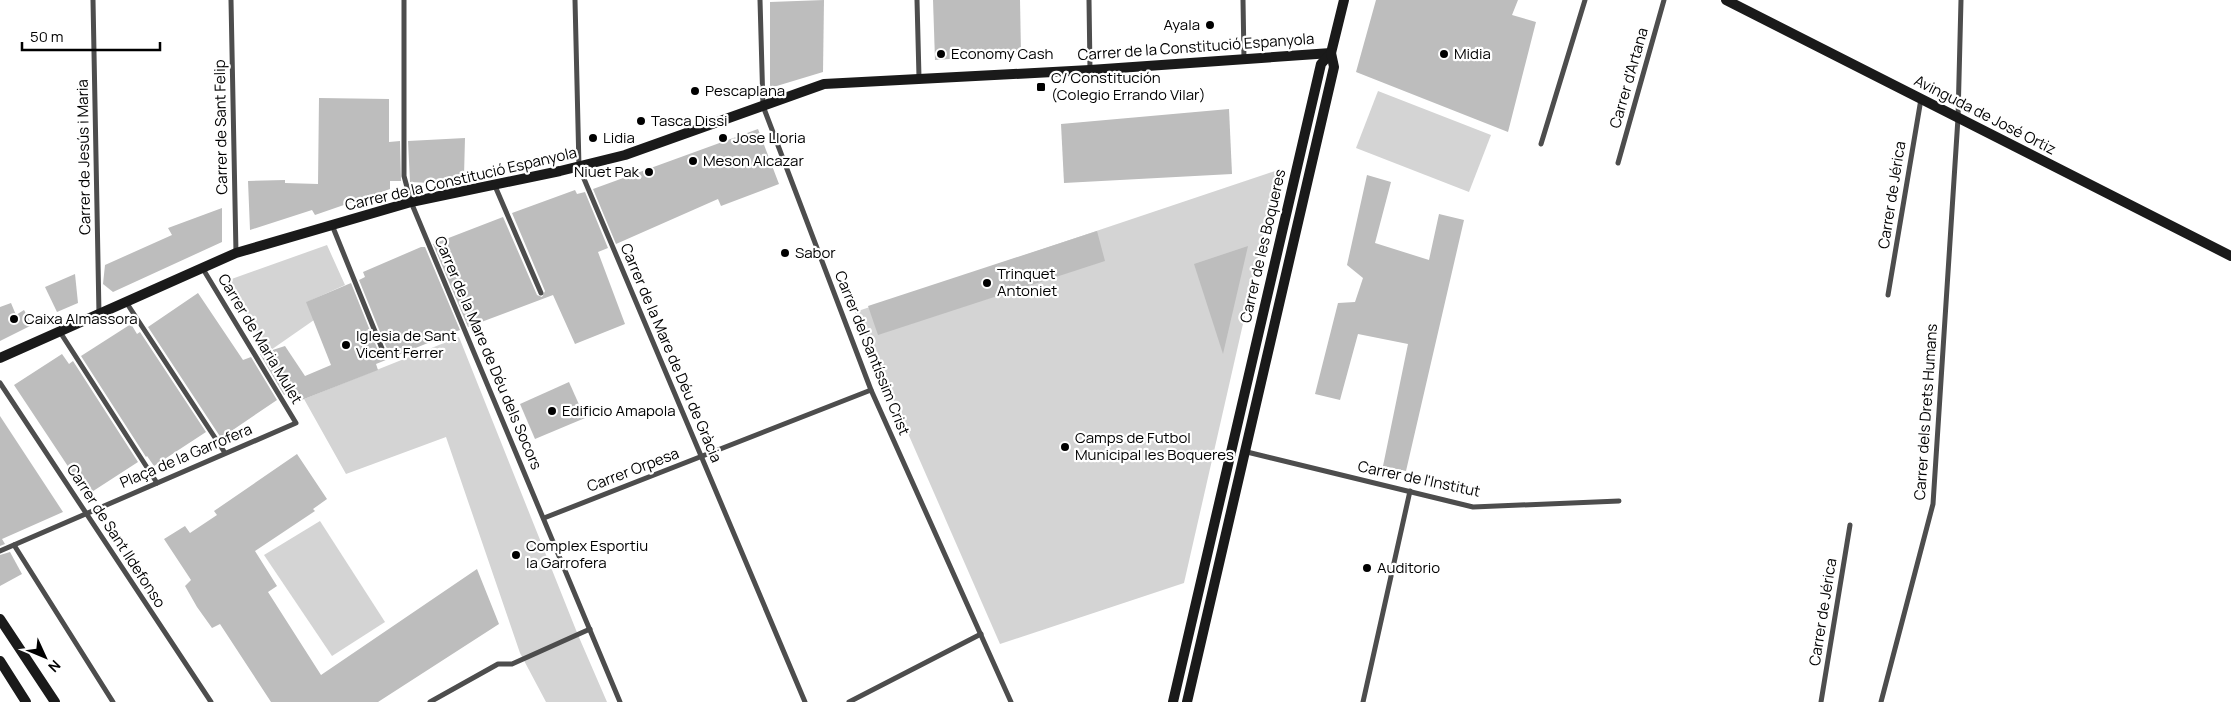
<svg xmlns="http://www.w3.org/2000/svg" width="2231" height="702" font-family="Manrope,sans-serif">
<style>
.green{fill:#d4d4d4}
.building{fill:#bdbdbd}
.lines{fill:none;stroke-linecap:round;stroke-linejoin:round}
.street{stroke:#4d4d4d;stroke-width:5}
.secondary{stroke:#1a1a1a;stroke-width:10}
.poi-dot{fill:#000;stroke:#fff;stroke-width:2}
.labels{text-anchor:middle;stroke-width:4.5;stroke-linejoin:round;paint-order:stroke}
.poi-label{font-size:15px;fill:#000;stroke:#fff;text-anchor:start}
.street-label{font-size:15px;fill:#000;stroke:#fff}
</style>
<rect width="100%" height="100%" fill="#fff"/>
<g class="green">
<polygon points="1378,91 1491,135 1469,192 1356,148"/>
<polygon points="1278,170 1184,583 1000,644 855,312"/>
<polygon points="327,245 345,285 307,302 314,320 268,352 226,281"/>
<polygon points="459,337 578,635 607,702 546,702 520,653 446,437 346,474 304,399"/>
<polygon points="320,521 385,622 332,656 264,555"/>
</g>
<g class="building">
<polygon points="824,0 823,72 770,88 770,2"/>
<polygon points="933,0 1020,0 1021,54 935,60"/>
<polygon points="1376,0 1518,0 1512,15 1536,22 1508,132 1356,72"/>
<polygon points="319,98 389,99 389,142 400,141 401,181 390,181 390,189 315,215 312,210 250,230 248,181 285,180 285,183 318,184"/>
<polygon points="1229,109 1232,174 1064,183 1061,124"/>
<polygon points="758,129 779,184 721,206 718,199 616,244 593,189"/>
<polygon points="465,138 464,176 450,178 450,181 431,180 431,183 410,182 408,141"/>
<polygon points="1367,175 1391,182 1375,243 1429,260 1439,214 1464,220 1406,471 1383,466 1408,344 1358,334 1340,400 1315,394 1338,303 1355,302 1363,278 1347,265"/>
<polygon points="575,190 577,194 585,192 608,248 598,252 625,324 575,344 553,295 468,327 433,244 503,217 537,295 542,297 545,291 512,213"/>
<polygon points="222,208 222,242 113,292 103,284 105,265 172,235 168,228"/>
<polygon points="1097,231 1105,261 878,335 868,306"/>
<polygon points="1248,246 1223,354 1194,264"/>
<polygon points="421,247 425,247 460,330 376,364 378,370 299,401 292,389 284,395 260,354 285,346 305,376 331,365 306,302 351,283 381,358 384,360 388,359 389,354 359,280 365,277 363,272"/>
<polygon points="75,274 78,303 57,312 45,287"/>
<polygon points="198,293 243,360 251,357 277,400 221,438 148,327"/>
<polygon points="11,303 16,315 24,310 32,325 0,341 0,307"/>
<polygon points="131,324 137,334 140,332 206,432 154,466 147,456 146,457 81,356"/>
<polygon points="62,354 69,364 73,361 138,462 87,495 14,385"/>
<polygon points="569,382 585,418 535,439 520,404"/>
<polygon points="0,416 63,512 2,539 5,544 0,546"/>
<polygon points="297,454 327,499 313,509 315,511 255,551 277,586 268,592 321,675 477,569 499,624 378,702 271,702 220,624 212,628 197,607 185,586 191,580 164,539 185,526 190,533 217,515 214,511"/>
<polygon points="10,552 22,574 0,586 0,555"/>
</g>
<g class="lines">
<g class="street">
<polyline points="93,0 99,314"/>
<polyline points="231,0 236,253"/>
<polyline points="404,0 404,176 411,202 620,702"/>
<polyline points="575,0 579,167 805,702"/>
<polyline points="760,0 763,106 871,390 1011,702"/>
<polyline points="917,0 919,77"/>
<polyline points="1089,0 1090,69"/>
<polyline points="1243,0 1244,59"/>
<polyline points="1541,144 1585,0"/>
<polyline points="1618,163 1664,0"/>
<polyline points="495,186 541,293"/>
<polyline points="332,225 385,356"/>
<polyline points="1888,295 1921,99"/>
<polyline points="126,302 225,453"/>
<polyline points="60,332 157,483"/>
<polyline points="0,383 211,702"/>
<polyline points="1247,452 1473,507 1619,501"/>
<polyline points="544,518 871,390"/>
<polyline points="14,545 113,702"/>
<polyline points="0,551 296,423 203,269"/>
<polyline points="430,702 498,664 512,664 590,629"/>
<polyline points="849,702 981,634"/>
<polyline points="1363,702 1410,491"/>
<polyline points="1821,702 1850,525"/>
<polyline points="1881,702 1933,504 1958,118 1961,0"/>
</g>
<g class="secondary">
<polyline points="1726,0 2231,256"/>
<polyline points="0,358 236,253 411,202 560,171 625,155 824,84 1090,70 1331,53"/>
<polyline points="0,619 55,702"/>
<polyline points="0,661 26,702"/>
<polyline points="1173,702 1321,64 1331,53 1344,0"/>
<polyline points="1187,702 1334,67 1331,53"/>
</g>
</g>
<g class="poi-dot">
<circle cx="1210" cy="25" r="5"/>
<circle cx="941" cy="54" r="5"/>
<circle cx="1444" cy="54" r="5"/>
<rect x="1036" y="82" width="10" height="10" rx="2.5"/>
<circle cx="695" cy="91" r="5"/>
<circle cx="641" cy="121" r="5"/>
<circle cx="593" cy="138" r="5"/>
<circle cx="723" cy="138" r="5"/>
<circle cx="693" cy="161" r="5"/>
<circle cx="649" cy="172" r="5"/>
<circle cx="785" cy="253" r="5"/>
<circle cx="987" cy="283" r="5"/>
<circle cx="14" cy="319" r="5"/>
<circle cx="346" cy="345" r="5"/>
<circle cx="552" cy="411" r="5"/>
<circle cx="1065" cy="447" r="5"/>
<circle cx="516" cy="555" r="5"/>
<circle cx="1367" cy="568" r="5"/>
</g>
<g class="labels">
<g class="poi-label">
<text x="1200" y="30" text-anchor="end">Ayala</text>
<text x="951" y="59">Economy Cash</text>
<text x="1454" y="59">Midia</text>
<text x="1051" y="83">C/ Constitución<tspan x="1051" dy="17">(Colegio Errando Vilar)</tspan></text>
<text x="705" y="96">Pescaplana</text>
<text x="651" y="126">Tasca Dissi</text>
<text x="603" y="143">Lidia</text>
<text x="733" y="143">Jose Lloria</text>
<text x="703" y="166">Meson Alcazar</text>
<text x="639" y="177" text-anchor="end">Niuet Pak</text>
<text x="795" y="258">Sabor</text>
<text x="997" y="279">Trinquet<tspan x="997" dy="17">Antoniet</tspan></text>
<text x="24" y="324">Caixa Almassora</text>
<text x="356" y="341">Iglesia de Sant<tspan x="356" dy="17">Vicent Ferrer</tspan></text>
<text x="562" y="416">Edificio Amapola</text>
<text x="1075" y="443">Camps de Futbol<tspan x="1075" dy="17">Municipal les Boqueres</tspan></text>
<text x="526" y="551">Complex Esportiu<tspan x="526" dy="17">la Garrofera</tspan></text>
<text x="1377" y="573">Auditorio</text>
</g>
<g class="street-label">
<text transform="translate(1196 47) rotate(-4)" y="5">Carrer de la Constitució Espanyola</text>
<text transform="translate(1629 78) rotate(-74)" y="5">Carrer d'Artana</text>
<text transform="translate(1985 115) rotate(27)" y="5">Avinguda de José Ortiz</text>
<text transform="translate(221 127) rotate(-91)" y="5">Carrer de Sant Felip</text>
<text transform="translate(84 157) rotate(-91)" y="5">Carrer de Jesús i Maria</text>
<text transform="translate(461 179) rotate(-13)" y="5">Carrer de la Constitució Espanyola</text>
<text transform="translate(1892 195) rotate(-81)" y="5">Carrer de Jérica</text>
<text transform="translate(1263 246) rotate(-77)" y="5">Carrer de les Boqueres</text>
<text transform="translate(260 339) rotate(59)" y="5">Carrer de Maria Mulet</text>
<text transform="translate(488 353) rotate(67)" y="5">Carrer de la Mare de Déu dels Socors</text>
<text transform="translate(671 353) rotate(67)" y="5">Carrer de la Mare de Déu de Gràcia</text>
<text transform="translate(872 353) rotate(68)" y="5">Carrer del Santíssim Crist</text>
<text transform="translate(1926 412) rotate(-86)" y="5">Carrer dels Drets Humans</text>
<text transform="translate(186 456) rotate(-23)" y="5">Plaça de la Garrofera</text>
<text transform="translate(633 470) rotate(-21)" y="5">Carrer Orpesa</text>
<text transform="translate(1419 479) rotate(12)" y="5">Carrer de l'Institut</text>
<text transform="translate(116 536) rotate(57)" y="5">Carrer de Sant Ildefonso</text>
<text transform="translate(1823 612) rotate(-81)" y="5">Carrer de Jérica</text>
</g>
</g>
<g transform="translate(45 657) rotate(134)" stroke="#ffffff" stroke-width="4" paint-order="stroke">
<path d="M0-4L9 19L0 12L-9 19Z" fill="#000000"/>
<text y="-8" font-size="14" font-weight="bold" text-anchor="middle" fill="#000000">N</text>
</g>
<path d="M22 42v8h138v-8" fill="none" stroke="#000000" stroke-width="2.5"/>
<text x="30" y="42" font-size="15" fill="#000000" stroke="#ffffff" stroke-width="4" paint-order="stroke">50 m</text>
</svg>
